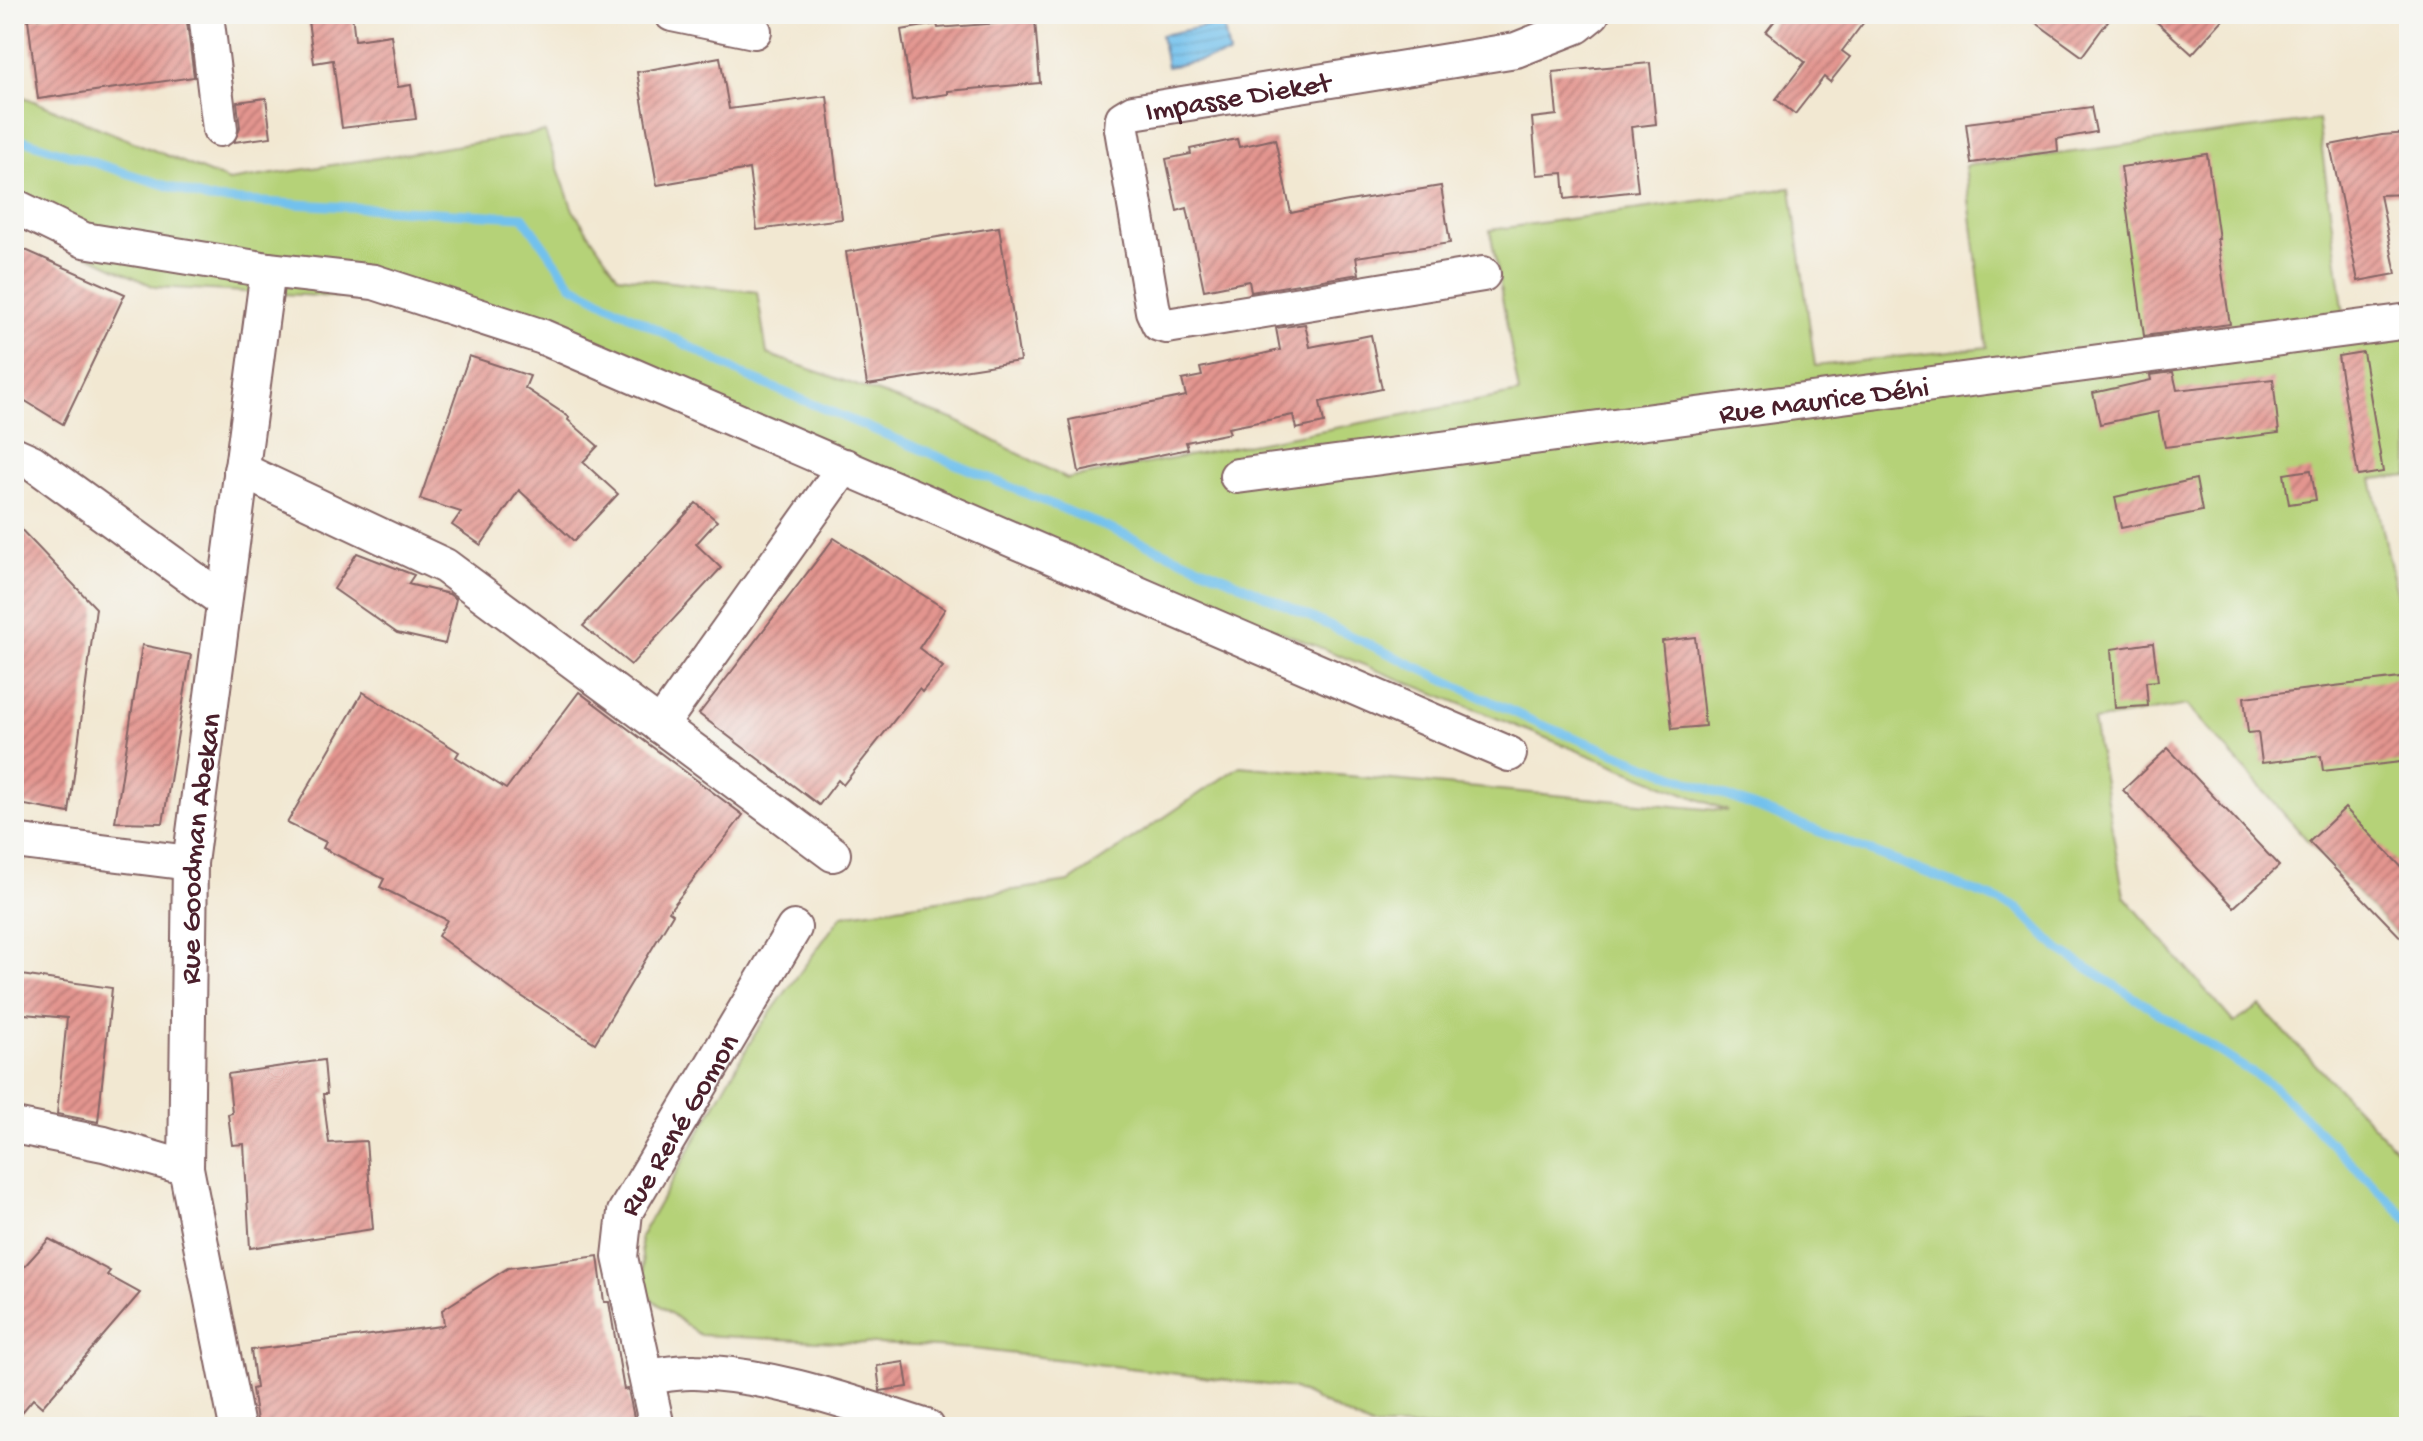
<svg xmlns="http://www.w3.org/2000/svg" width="2423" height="1441" font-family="'Gochi Hand',sans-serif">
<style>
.grass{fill:#b5d278;stroke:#807852;stroke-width:2}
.water{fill:url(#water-rules);stroke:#5e708c;stroke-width:2}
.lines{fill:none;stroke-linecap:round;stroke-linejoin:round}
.stream{stroke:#72c1ed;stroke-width:9}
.building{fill:url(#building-hatch)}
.minor-casing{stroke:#856565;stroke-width:38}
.minor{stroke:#fff;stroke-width:34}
.labels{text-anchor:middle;stroke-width:6;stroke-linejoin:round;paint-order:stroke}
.street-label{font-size:30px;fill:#4a1f2b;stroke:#f6f6f2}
</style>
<defs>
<pattern id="water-rules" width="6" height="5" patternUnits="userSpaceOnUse" patternTransform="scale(2)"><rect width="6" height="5" fill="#72c1ed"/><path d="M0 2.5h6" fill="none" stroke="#64a5cb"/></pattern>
<pattern id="building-hatch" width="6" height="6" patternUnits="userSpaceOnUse" patternTransform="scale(2)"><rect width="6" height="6" fill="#e3958f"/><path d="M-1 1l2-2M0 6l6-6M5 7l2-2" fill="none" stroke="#ba7975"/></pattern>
</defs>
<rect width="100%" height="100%" fill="#f6f6f2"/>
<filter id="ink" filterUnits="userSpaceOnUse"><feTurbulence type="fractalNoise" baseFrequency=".0125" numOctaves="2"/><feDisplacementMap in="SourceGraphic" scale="16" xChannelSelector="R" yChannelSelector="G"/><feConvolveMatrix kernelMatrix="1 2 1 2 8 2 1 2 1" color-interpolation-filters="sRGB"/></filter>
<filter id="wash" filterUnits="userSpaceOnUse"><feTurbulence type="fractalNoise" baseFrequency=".006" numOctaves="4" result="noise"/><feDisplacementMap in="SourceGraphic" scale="32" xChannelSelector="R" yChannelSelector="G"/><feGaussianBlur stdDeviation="1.8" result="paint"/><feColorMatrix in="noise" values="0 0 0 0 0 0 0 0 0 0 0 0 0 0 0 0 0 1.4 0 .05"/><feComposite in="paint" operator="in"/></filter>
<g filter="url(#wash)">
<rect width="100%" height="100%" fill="#f2e8d2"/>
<polygon class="grass" points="14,93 229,181 545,132 573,210 618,276 757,292 767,354 955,420 1067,479 1519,393 1490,230 1791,188 1815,366 1987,347 1965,166 2318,120 2344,315 2409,305 2409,476 2372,479 2404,628 2409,627 2409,946 2309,842 2187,705 2093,721 2124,896 2234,1023 2260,1006 2409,1163 2409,1427 1371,1427 1292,1388 974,1349 700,1335 646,1295 640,1237 755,1034 842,915 1069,882 1240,766 1728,811 464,304 155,287 14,221"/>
<polygon class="water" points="1223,23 1229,55 1167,67 1161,35"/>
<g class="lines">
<polyline class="stream" points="14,137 208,199 523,217 572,285 748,377 1225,577 1539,724 2018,908 2058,949 2273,1086 2409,1220"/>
</g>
<g id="blocks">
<g class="building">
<polygon points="66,14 186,14 194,77 38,99 28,19"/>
<polygon points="307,14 352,14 355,40 391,35 398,87 411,85 416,119 342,128 333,60 314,63"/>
<polygon points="1780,14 1870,14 1842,51 1850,57 1830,82 1824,77 1795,114 1776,99 1805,62 1766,32"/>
<polygon points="2024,14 2113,14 2082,56"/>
<polygon points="2148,14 2228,14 2192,54"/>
<polygon points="1035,20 1040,83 948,91 948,94 912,99 901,30 937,24 938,28"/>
<polygon points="720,57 729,109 827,96 842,219 757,230 749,169 657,185 637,72"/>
<polygon points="1650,63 1656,124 1631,127 1638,191 1565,199 1563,173 1537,175 1532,118 1557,115 1553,72"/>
<polygon points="266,98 271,137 234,142 240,127 237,102"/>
<polygon points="2091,107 2096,132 2057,139 2058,151 1971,163 1966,123"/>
<polygon points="2409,133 2409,194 2380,195 2396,274 2358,281 2330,145 2382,135"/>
<polygon points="1237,139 1239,147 1275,139 1291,213 1343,202 1441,186 1450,243 1356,257 1359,274 1251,292 1249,281 1204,290 1187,208 1177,211 1166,159 1191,154 1190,149"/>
<polygon points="2207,154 2219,239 2217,239 2230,324 2144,336 2121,167"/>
<polygon points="999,227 1020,361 867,385 846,252"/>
<polygon points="14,245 125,294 63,424 14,394"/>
<polygon points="1305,324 1310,347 1371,335 1382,389 1320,402 1324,423 1296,429 1293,415 1228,428 1230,433 1186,442 1188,449 1079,472 1069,420 1186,396 1182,380 1202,376 1200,368 1280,350 1276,328"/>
<polygon points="2363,352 2383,472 2358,476 2338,356"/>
<polygon points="469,356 530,376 525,388 569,417 568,420 598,446 583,462 618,494 574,541 519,490 481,545 452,525 461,512 420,499"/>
<polygon points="2173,372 2177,390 2273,379 2279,433 2165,447 2158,412 2100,424 2093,393 2151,380 2150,375"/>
<polygon points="2311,470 2316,500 2289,504 2284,474"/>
<polygon points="2196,479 2202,511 2121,528 2115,497"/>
<polygon points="696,503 717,521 696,544 721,568 631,665 583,626"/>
<polygon points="14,522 96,608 69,813 14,803"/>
<polygon points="834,538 945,609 919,648 943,667 922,692 919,689 843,785 838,780 819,805 699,714"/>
<polygon points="357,553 414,575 408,584 449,594 456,599 445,644 397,633 334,589"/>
<polygon points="1695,637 1705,726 1672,729 1662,641"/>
<polygon points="2153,643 2158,681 2146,682 2148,706 2115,708 2111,649"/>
<polygon points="142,645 191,655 163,823 115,822"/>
<polygon points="2409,677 2409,761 2323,771 2321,756 2262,763 2258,732 2248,733 2244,697"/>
<polygon points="363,692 459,752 456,757 506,789 579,692 743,815 669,911 673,914 595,1043 515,992 438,936 447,920 380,887 384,879 323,848 326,842 287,823"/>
<polygon points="2168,748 2279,866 2234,907 2123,790"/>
<polygon points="2345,808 2409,875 2409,946 2309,842"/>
<polygon points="14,974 112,988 98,1122 57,1114 67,1018 14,1013"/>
<polygon points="324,1060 327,1094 323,1094 329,1143 366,1141 373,1229 250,1248 244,1144 232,1145 228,1114 232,1113 228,1074"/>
<polygon points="49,1239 110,1271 107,1275 140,1293 42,1407 33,1399 14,1422 14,1278"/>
<polygon points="598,1256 604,1302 609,1302 624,1390 628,1389 636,1427 258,1427 252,1389 256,1388 251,1350 441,1326 444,1324 442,1310 508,1268"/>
<polygon points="904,1362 908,1387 880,1391 877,1366"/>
</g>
</g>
</g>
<g filter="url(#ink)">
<use href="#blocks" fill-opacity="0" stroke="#856565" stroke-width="2"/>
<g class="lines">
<defs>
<g id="minor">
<polyline points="206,14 220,129"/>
<polyline points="672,14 754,31"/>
<polyline points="14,206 84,240 268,270 374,282 543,337 1509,754"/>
<path id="s1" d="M1483 274 1167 326 1159 324 1153 311 1122 129 1123 118 1133 112 1516 50 1577 26 1592 14"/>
<polyline points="14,454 32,462 224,601"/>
<polyline points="241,470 445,566 833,854"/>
<path id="s2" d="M1237 476 2409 321"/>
<polyline points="660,726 845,466"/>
<polyline points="14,841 190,863"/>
<polyline points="14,1126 104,1144 186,1168"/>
<path d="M647 1377C663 1375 679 1371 695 1372 776 1375 851 1403 927 1427"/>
<path id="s3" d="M237 1427 186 1168 190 863 268 270"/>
<path id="s4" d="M657 1427 620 1257 625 1212 794 928"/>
</g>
</defs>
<use href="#minor" class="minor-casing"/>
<use href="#minor" class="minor"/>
</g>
</g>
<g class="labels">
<g class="street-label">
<text dy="10" stroke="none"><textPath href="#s1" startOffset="656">Impasse Dieket</textPath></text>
<text dy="10" stroke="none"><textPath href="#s2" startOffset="592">Rue Maurice Déhi</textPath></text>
<text dy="10" stroke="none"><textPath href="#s3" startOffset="584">Rue Goodman Abekan</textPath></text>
<text dy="10" stroke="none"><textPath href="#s4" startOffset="322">Rue René Gomon</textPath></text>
</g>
</g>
<rect width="2423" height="1441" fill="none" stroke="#f6f6f2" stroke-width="48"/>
</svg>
